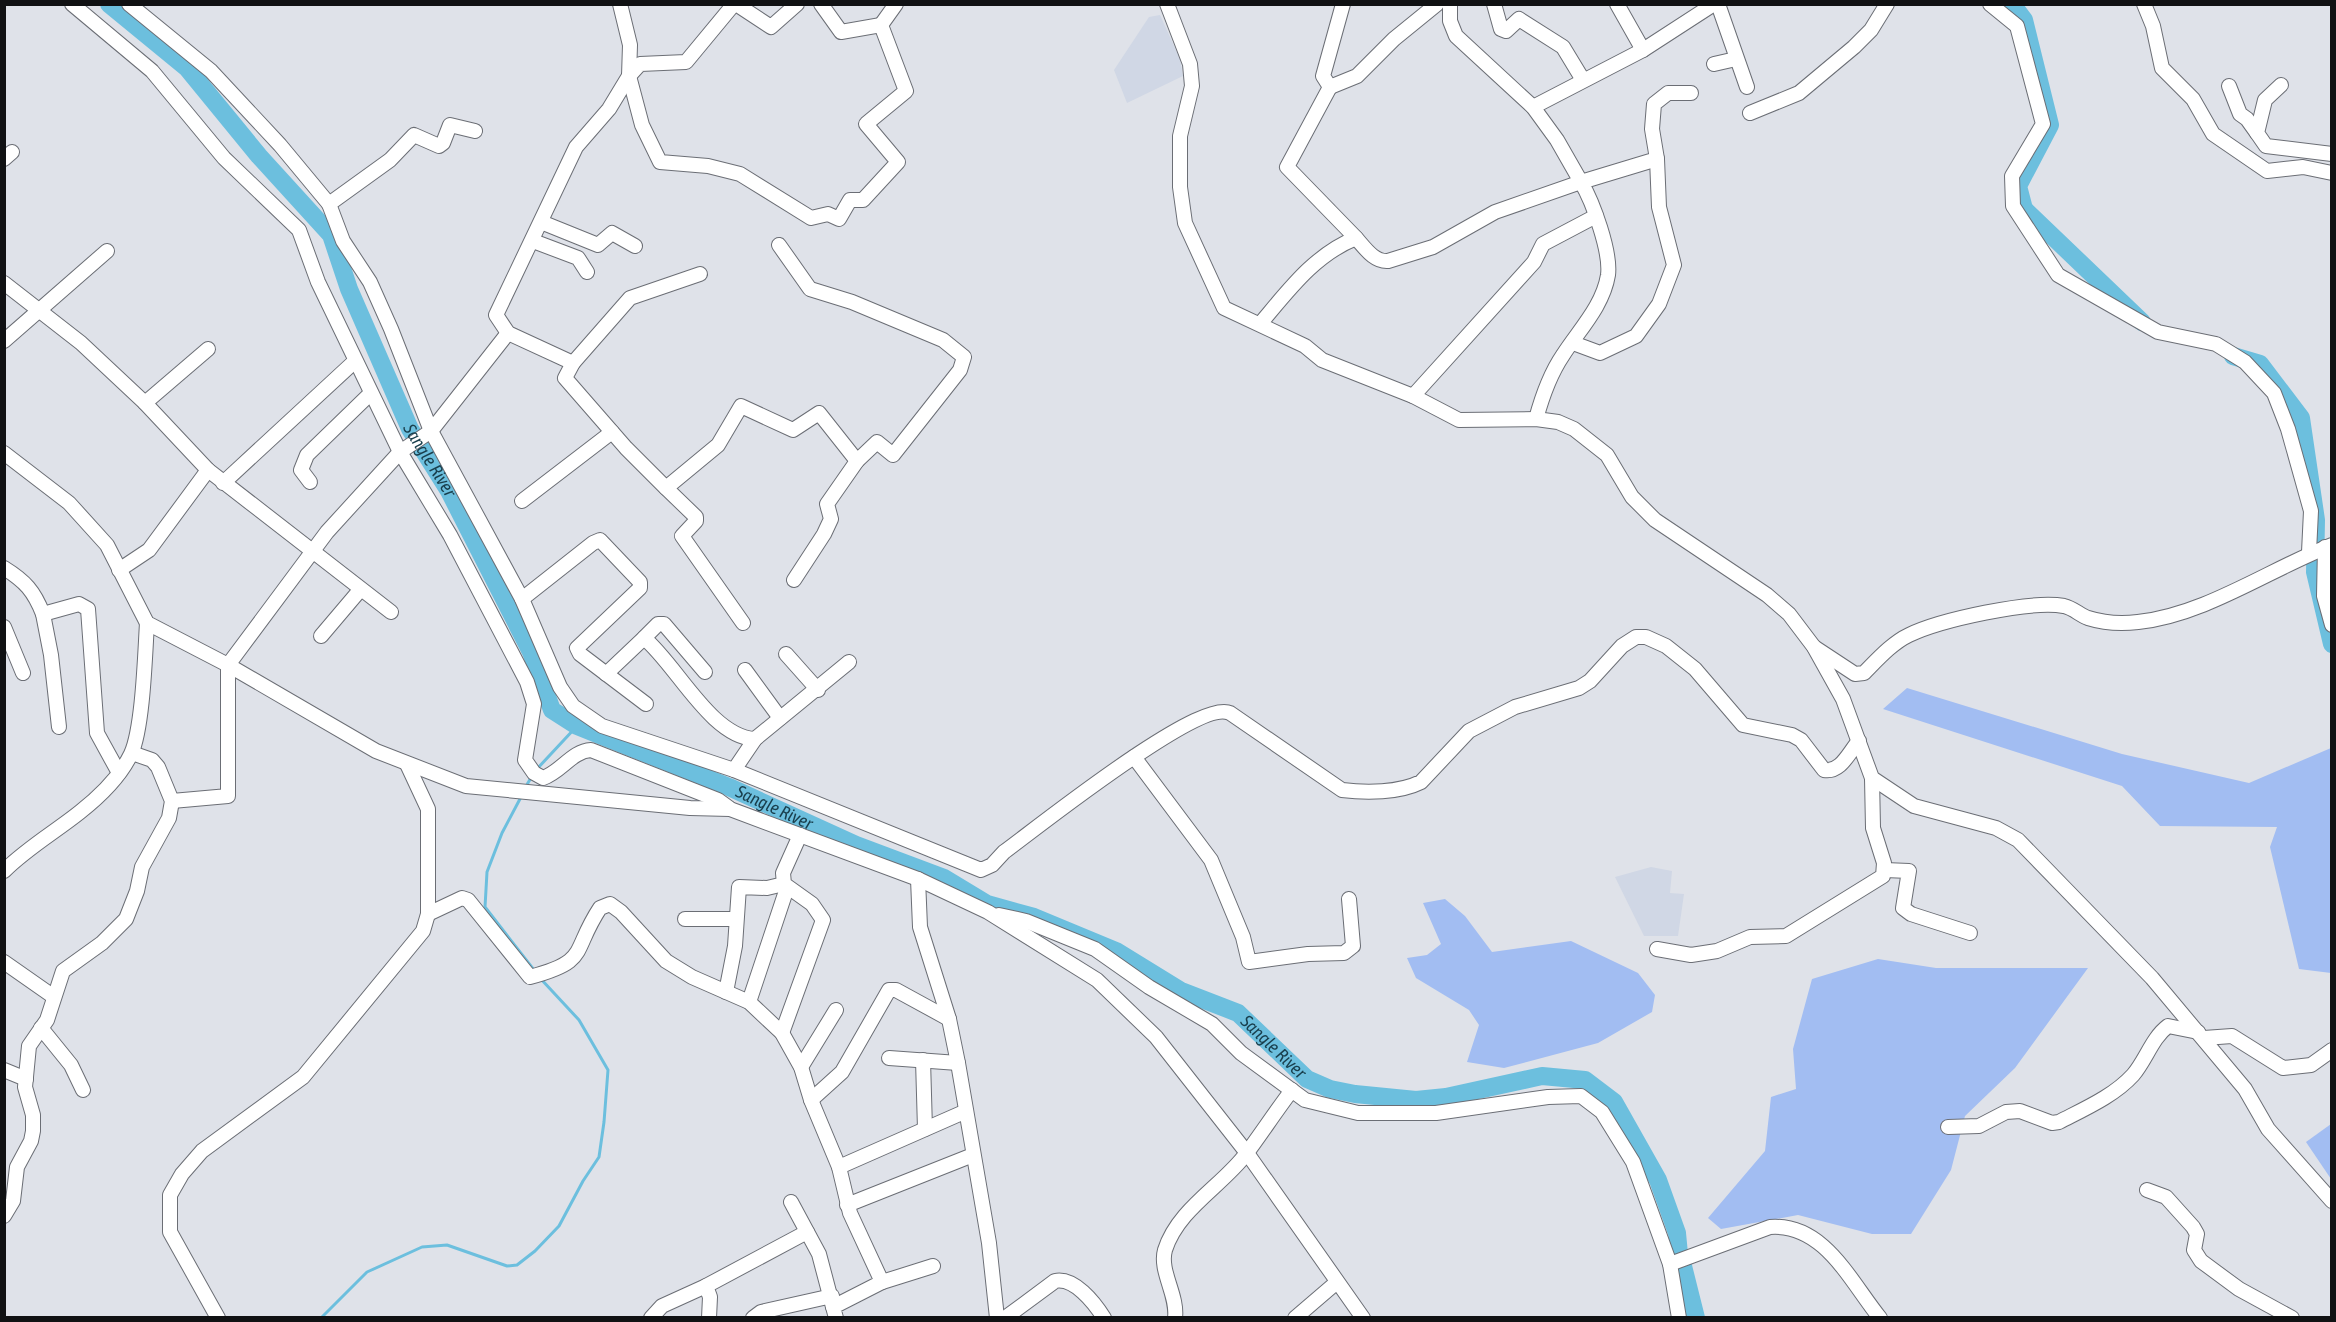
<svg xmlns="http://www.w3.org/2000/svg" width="2336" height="1322" font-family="'Asap Condensed',sans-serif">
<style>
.built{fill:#d0d7e5}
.green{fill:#a2bdf2}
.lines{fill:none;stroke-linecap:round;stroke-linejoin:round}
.stream{stroke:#6cbfde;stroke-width:3}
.river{stroke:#6cbfde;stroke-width:18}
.minor-casing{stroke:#6b6e75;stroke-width:16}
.minor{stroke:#fff;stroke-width:14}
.labels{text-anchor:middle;stroke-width:4.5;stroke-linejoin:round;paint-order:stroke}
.water-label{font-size:18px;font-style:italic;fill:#193f4d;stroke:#dfe2e9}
</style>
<rect width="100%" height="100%" fill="#dfe2e9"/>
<g class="built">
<polygon points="1160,15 1180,59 1183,76 1127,103 1114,70 1149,17"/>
<polygon points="1651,867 1672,871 1670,893 1684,894 1678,936 1644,936 1615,877"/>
</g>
<g class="green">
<polygon points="1907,688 2122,754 2249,783 2331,748 2331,973 2299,969 2270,847 2277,827 2160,826 2122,786 1883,709"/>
<polygon points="1445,899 1465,916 1492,952 1571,941 1638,973 1655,995 1652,1012 1598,1043 1504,1068 1467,1062 1479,1025 1469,1010 1416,978 1407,958 1427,955 1441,944 1423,903"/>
<polygon points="1878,959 1936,968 2088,968 2015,1068 1965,1116 1951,1170 1911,1234 1872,1234 1798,1215 1721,1229 1708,1218 1765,1151 1771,1097 1796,1089 1793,1049 1812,979"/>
<polygon points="2331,1124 2331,1179 2306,1142"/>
</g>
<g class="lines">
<g class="stream">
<polyline points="536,770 577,726"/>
<polyline points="525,788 532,776"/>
<polyline points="521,797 502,833 487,872 485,907 534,970"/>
<polyline points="321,1318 367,1272 422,1247 447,1245 507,1266 517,1265 535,1251 559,1226 583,1181 599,1157 604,1122 608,1070 579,1020 540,978"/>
</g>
<g class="river">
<path id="s1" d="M109 4 187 68 259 156 331 235 349 289 410 429 449 491 531 652 552 710 577 726 729 787 856 845 944 878 987 904 1034 917 1116 951 1181 991 1238 1013 1307 1079 1330 1089 1355 1094 1416 1100 1446 1097 1542 1076 1585 1080 1614 1102 1658 1180 1677 1233 1679 1254"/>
<polyline points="2012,4 2024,20 2050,125 2018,186 2024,209 2142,322"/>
<polyline points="2233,356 2260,364 2301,418 2316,520 2315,572 2332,644"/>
<polyline points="1683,1266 1696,1318"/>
</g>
<defs>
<g id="minor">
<path d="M72 4 152 71 224 158 299 230 318 282 400 452 450 535 527 682 534 704 525 760 534 773 543 778C561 772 572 751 591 750L718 800 729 808"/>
<polyline points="129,4 211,71 280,145 329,204"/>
<polyline points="620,4 630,45 629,76 642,125 660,162 708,166 740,174 811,218 828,214 839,219 850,200 863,200 898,162 866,124 906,91 881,25 841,32 821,4"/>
<polyline points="734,4 686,62 640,64 629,76 609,109 576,147 496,315 508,333 573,363 565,378 626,448 666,488 718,445 741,406 793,430 819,413 857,461 877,442 893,455 960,370 964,357 943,340 852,302 810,289 779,245"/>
<polyline points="736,4 771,27 797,4"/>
<polyline points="1167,4 1190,64 1192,86 1180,136 1180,187 1185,223 1224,308 1305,346 1322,360 1413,396 1459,420 1536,419 1558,422 1574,429 1607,455 1632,497 1655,520 1767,595 1789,614 1814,647 1843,699 1872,778 1914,806 1996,828 2018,840 2152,978 2245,1089 2268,1129 2332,1201"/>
<polyline points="1343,4 1323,76 1330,87 1287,167 1356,238"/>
<polyline points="1494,4 1501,29 1506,31 1519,19 1563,47 1583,80"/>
<polyline points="1617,4 1643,50"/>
<polyline points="1718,4 1747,87"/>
<polyline points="1990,4 2017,26 2043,124 2012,176 2013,206 2058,275 2158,332 2216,344 2245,362 2274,393 2288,429 2311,511 2309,552"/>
<polyline points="2144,4 2153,26 2162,68 2193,99 2213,134 2267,171 2303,167 2332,173"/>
<polyline points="881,25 896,4"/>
<polyline points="1714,64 1736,59"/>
<polyline points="2281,85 2265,100 2257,133 2266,146 2332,154"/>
<polyline points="2229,86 2240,114 2247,119 2257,133"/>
<polyline points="1330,87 1357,76 1394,39 1437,4"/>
<polyline points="1533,107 1643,50 1714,4"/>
<polyline points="1750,113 1799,93 1854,47 1871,30 1887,4"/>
<path d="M475 131 450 125 443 143 439 146 414 135 390 160 329 204 343 241 370 282 391 329 431 431 522 599 560 687 573 706 602 726 734 770 981 870 992 865 1004 852C1037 828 1199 698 1230 713L1342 790C1366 793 1399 793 1421 782L1469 731 1515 707 1579 688 1590 681 1622 646 1636 637H1646L1666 646 1695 669 1743 725 1792 735 1801 740 1824 770C1841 773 1849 752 1859 741"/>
<polyline points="4,159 12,152"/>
<polyline points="541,222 598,245 612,233 635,246"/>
<polyline points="533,241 578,258 587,272"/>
<polyline points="4,283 81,343 145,403 208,470 391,612"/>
<path d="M1260 324C1288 291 1314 255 1356 238 1365 248 1374 262 1388 261L1433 247 1495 212 1581 182 1557 140 1533 107 1456 36 1450 21V4"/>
<polyline points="4,341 107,251"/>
<polyline points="1573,343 1600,353 1636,336 1659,304 1674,265 1659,207 1657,159"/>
<polyline points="573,363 630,298 700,274"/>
<polyline points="1413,396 1534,262 1543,244 1596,216"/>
<polyline points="145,403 208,349"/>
<path d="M1536 419C1542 397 1550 374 1563 355 1579 330 1603 306 1608 275 1611 252 1593 202 1581 182L1657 159 1652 129 1654 104 1668 93H1691"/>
<polyline points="4,453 69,503 107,545 147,623 228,665 376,751 466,786 690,808 730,809 918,879 988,912 1097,980 1156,1037 1247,1153 1363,1318"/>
<polyline points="310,482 301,470 307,455 371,393"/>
<polyline points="223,483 355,361"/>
<polyline points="666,488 696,517 696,521 682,536 743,623"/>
<polyline points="522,501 612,432"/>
<polyline points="2325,547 2324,596 2332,625"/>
<path d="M4 568C25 581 34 591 43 614L79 604 88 609 97 733 119 773"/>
<polyline points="119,570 149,550 208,470"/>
<polyline points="794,580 824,534 831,519 827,504 857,461"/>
<polyline points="522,599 593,543 600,540 640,582 640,588 577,648 580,654 646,704"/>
<polyline points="43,614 51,655 59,727"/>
<polyline points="4,627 23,673"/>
<polyline points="321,636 360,590"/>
<polyline points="644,638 658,624 664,624 705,672"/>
<path d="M1814 647 1855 674 1864 673C1877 660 1892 643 1909 635 1940 620 2030 600 2064 606 2073 608 2080 615 2088 618 2104 623 2122 624 2138 622 2205 615 2270 569 2332 545"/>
<polyline points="786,654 818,690"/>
<polyline points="745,670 780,718"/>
<path d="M606 674 644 638C676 664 711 737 755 739"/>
<polyline points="1134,757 1211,860 1243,937 1249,962 1308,954 1344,953 1353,946 1349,899"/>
<polyline points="734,770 755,739 849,662"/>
<polyline points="172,801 228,796 228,665 327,532 400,452 431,431 508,333"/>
<polyline points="1885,870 1909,871 1903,908 1911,914 1970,933"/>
<path d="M4 871C27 848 55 832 80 812 99 797 120 777 131 754 143 728 145 654 147 623"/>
<polyline points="918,879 920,927 949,1019 958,1063 989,1243 997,1318"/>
<path d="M428 914 462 898 468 900 530 977C590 961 571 952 600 908L610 904 621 912 666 961 692 977 749 1002 782 1033 801 1067 811 1100 839 1167 850 1213 882 1282 833 1307 836 1318"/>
<polyline points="999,915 1026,921 1095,949 1149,987 1212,1024 1241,1053 1305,1100 1358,1113 1436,1113 1548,1097 1581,1096 1602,1112 1633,1162 1670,1264 1679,1318"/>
<polyline points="685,919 736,919"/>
<polyline points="1657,949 1691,955 1717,951 1750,937 1786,936 1883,876 1884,863 1873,828 1872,778"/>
<polyline points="4,962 54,997"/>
<polyline points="726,992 735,946 739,887 767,888 784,884"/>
<polyline points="749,1002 787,888"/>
<polyline points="41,1028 71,1065 83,1090"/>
<polyline points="782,1033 823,920 812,904 784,884 783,873 800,835"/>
<polyline points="2204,1038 2232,1036 2283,1068 2311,1065 2332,1050"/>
<polyline points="889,1058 958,1063"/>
<polyline points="923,1060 925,1129"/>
<polyline points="801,1067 836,1010"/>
<polyline points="4,1070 26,1079"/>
<polyline points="811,1100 842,1072 889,990 896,990 949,1019"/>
<path d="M1948 1127 1979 1126 2006 1112 2020 1111 2052 1123 2059 1122C2084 1109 2114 1096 2133 1075 2146 1060 2152 1038 2168 1026L2198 1032"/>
<polyline points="839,1167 964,1112"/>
<polyline points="2147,1190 2166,1197 2193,1227 2197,1234 2194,1250 2201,1261 2239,1289 2292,1318"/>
<polyline points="791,1202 819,1254 833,1307"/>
<polyline points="847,1205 973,1155"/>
<polyline points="4,1216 13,1201 17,1167 31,1141 33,1131 33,1115 25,1087 29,1046 47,1020 63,971 102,943 126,919 137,891 142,867 169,818 172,801 158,767 152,760 132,753"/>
<path d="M1670 1264 1770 1227C1824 1223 1850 1281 1880 1318"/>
<polyline points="882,1282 933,1266"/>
<polyline points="218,1318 170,1232 170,1195 182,1174 202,1151 303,1077 423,931 428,914 428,809 407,764"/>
<polyline points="651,1318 662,1306 706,1286"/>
<polyline points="709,1318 710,1297 706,1286 807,1232"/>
<polyline points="753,1318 761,1312 832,1296"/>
<path d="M1005 1318 1055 1281C1074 1277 1094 1302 1104 1318"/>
<path d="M1175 1318C1178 1295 1159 1271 1165 1250 1178 1209 1222 1186 1246 1154 1261 1134 1276 1111 1292 1090"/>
<polyline points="1295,1318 1337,1282"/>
</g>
</defs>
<use href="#minor" class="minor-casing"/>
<use href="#minor" class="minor"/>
</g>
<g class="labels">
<g class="water-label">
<text dy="6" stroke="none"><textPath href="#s1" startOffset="568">Sangle River</textPath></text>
<text dy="6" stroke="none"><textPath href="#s1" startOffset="1090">Sangle River</textPath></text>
<text dy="6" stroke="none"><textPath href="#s1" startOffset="1648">Sangle River</textPath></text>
</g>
</g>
<rect width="2336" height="1322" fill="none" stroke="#101113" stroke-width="12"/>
</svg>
